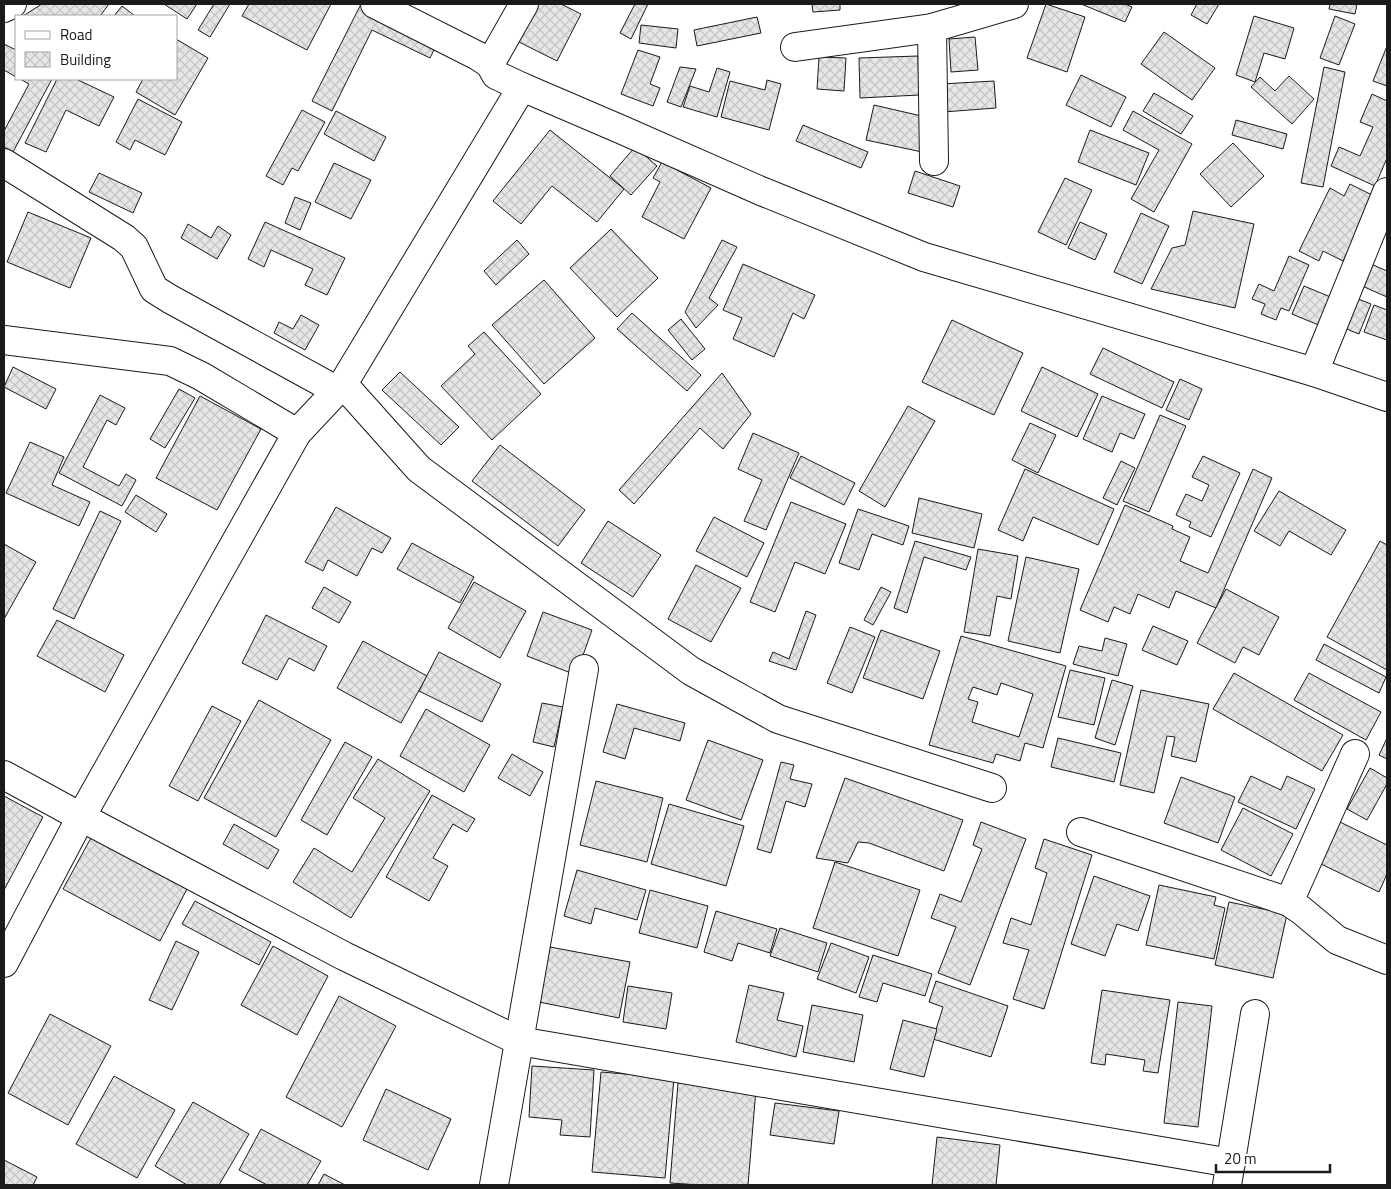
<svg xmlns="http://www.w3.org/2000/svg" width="1391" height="1189" font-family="'Titillium Web',sans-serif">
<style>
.building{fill:url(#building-cross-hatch);stroke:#1a1a1a;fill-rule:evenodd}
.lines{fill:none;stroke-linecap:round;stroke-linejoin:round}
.street-casing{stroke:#1a1a1a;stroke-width:30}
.street{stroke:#fff;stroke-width:28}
</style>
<defs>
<pattern id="building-cross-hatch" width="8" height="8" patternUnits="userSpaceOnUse" patternTransform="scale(1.25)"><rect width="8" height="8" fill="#e6e6e6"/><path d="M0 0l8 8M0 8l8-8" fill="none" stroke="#c5c5c5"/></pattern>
</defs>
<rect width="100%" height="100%" fill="#fff"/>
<g class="building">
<polygon points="42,4 109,4 100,16 23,16"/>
<polygon points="164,4 197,4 187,19"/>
<polygon points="214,4 230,4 210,37 198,30"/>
<polygon points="249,4 331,4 307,50 242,16"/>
<polygon points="361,4 364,4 439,40 430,58 372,30 332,111 312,101"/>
<polygon points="536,4 561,4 581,14 557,61 517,41"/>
<polygon points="635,4 648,4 631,39 620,33"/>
<polygon points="812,4 840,4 840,10 813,12"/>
<polygon points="1046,4 1085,17 1067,72 1027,58"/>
<polygon points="1081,4 1125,4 1132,7 1125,22"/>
<polygon points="1197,4 1219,4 1207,24 1191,15"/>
<polygon points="1330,4 1357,4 1355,14 1329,9"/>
<polygon points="122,6 135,16 114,16"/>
<polygon points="1254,16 1294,28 1285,59 1264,53 1255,82 1236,75"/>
<polygon points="1335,16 1355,24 1339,65 1320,58"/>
<polygon points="757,17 761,33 697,46 694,30"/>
<polygon points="641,25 678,29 676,48 639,43"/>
<polygon points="1164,32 1215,68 1192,100 1141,64"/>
<polygon points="975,37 978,70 951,72 949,39"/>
<polygon points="176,39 208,58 175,115 136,92 143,79 176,79"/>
<polygon points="4,44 16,50 16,77 4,70"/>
<polygon points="1387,46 1387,86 1373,81"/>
<polygon points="638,50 660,57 650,84 660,88 653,106 621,94"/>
<polygon points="918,56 919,95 860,98 859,58"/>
<polygon points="819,57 846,58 844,91 817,89"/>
<polygon points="680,67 696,69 681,107 667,102"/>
<polygon points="1324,67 1345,72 1323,187 1301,183"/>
<polygon points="717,68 730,72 717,117 683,107 690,86 709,92"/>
<polygon points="1081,75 1126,97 1111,127 1066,105"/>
<polygon points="1289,76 1314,99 1292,124 1251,87 1260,77 1275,91"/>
<polygon points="20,79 52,79 13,152 4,147 4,131 29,84"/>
<polygon points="57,79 76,79 114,97 99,126 66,110 46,152 25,143"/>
<polygon points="767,80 781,84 769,130 721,117 730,81 765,90"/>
<polygon points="994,81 996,108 943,112 941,84"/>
<polygon points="1154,93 1193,116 1181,134 1143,111"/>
<polygon points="1372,94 1387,101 1387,158 1375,186 1331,166 1339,147 1360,156 1373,127 1360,122"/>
<polygon points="138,99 182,122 165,155 135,140 130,150 116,142"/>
<polygon points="874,105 930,118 922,152 866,140"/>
<polygon points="302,110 325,122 298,171 292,168 283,185 266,176"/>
<polygon points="336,111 386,137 374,161 324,134"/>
<polygon points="1133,111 1192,144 1154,212 1131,199 1159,150 1123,130"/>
<polygon points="1236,120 1287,134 1283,149 1232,135"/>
<polygon points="803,125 868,152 861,168 796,141"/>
<polygon points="550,130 624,189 597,222 552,186 521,224 493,201"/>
<polygon points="1090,130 1149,153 1136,185 1078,162"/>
<polygon points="1233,143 1264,176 1231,207 1200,174"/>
<polygon points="635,147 657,166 631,195 610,176"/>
<polygon points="662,162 711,188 684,239 642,217 660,182 653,178"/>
<polygon points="334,163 371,180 351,219 315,202"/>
<polygon points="915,171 960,186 953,207 908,193"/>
<polygon points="99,173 142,193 133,213 89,192"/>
<polygon points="1065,178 1092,190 1066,245 1038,232"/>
<polygon points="1350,184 1376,197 1343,261 1323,251 1319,261 1299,251 1330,188 1344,196"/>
<polygon points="295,197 311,203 300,230 285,223"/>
<polygon points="1193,211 1254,224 1235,308 1151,289 1172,248 1185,245"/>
<polygon points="28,212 91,238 70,288 7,262"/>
<polygon points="1141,213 1169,226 1142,284 1114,272"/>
<polygon points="265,222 345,258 327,295 305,285 313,269 271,250 264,267 248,259"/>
<polygon points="1080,222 1107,234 1095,260 1068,248"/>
<polygon points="188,224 211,238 218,226 231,235 217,259 181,238"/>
<polygon points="611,229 658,278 617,317 570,268"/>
<polygon points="517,240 529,254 496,285 484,271"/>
<polygon points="722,240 737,247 709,298 718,305 696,328 685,312"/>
<polygon points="1289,256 1309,265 1289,311 1281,308 1276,320 1261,314 1265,304 1252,299 1259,284 1274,291"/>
<polygon points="1362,260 1387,271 1387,297 1353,282"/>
<polygon points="743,264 815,295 804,319 793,313 774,357 733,339 742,318 723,310"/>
<polygon points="544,280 595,338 544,384 492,325"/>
<polygon points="1304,286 1333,298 1321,326 1292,314"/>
<polygon points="1348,295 1371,304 1359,334 1336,325"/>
<polygon points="1374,305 1387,310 1387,340 1364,332"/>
<polygon points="632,313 701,375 687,391 617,329"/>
<polygon points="301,315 319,325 305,350 274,333 279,322 293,329"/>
<polygon points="681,319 705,349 692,360 668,330"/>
<polygon points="952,320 1023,353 994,415 922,382"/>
<polygon points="484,332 541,394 492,440 441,386 475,354 468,346"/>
<polygon points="1103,348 1174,382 1162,408 1090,374"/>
<polygon points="13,367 56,389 46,409 4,387"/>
<polygon points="1042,367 1098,394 1077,437 1021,411"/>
<polygon points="400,372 459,427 441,445 382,390"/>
<polygon points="722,373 751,414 723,449 700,428 634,504 619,490"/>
<polygon points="1180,379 1202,389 1189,420 1166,410"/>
<polygon points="179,389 195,398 165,448 150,439"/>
<polygon points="100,395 125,408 116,425 107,420 83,467 119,486 126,474 136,480 122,506 59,473"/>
<polygon points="200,396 261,429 217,510 156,478"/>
<polygon points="1102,396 1145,414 1134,439 1120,433 1112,452 1083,439"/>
<polygon points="908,406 935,421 885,507 859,491"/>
<polygon points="1160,415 1186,426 1149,512 1123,501"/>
<polygon points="1030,423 1056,435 1038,473 1012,460"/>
<polygon points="753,433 799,453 766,530 744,521 762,480 738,469"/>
<polygon points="30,442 64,457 52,485 90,502 79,526 6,493"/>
<polygon points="500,445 585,510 558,546 472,481"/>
<polygon points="801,456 855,483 844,505 790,478"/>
<polygon points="1203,456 1240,473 1211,537 1189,527 1191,522 1176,515 1186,494 1202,501 1209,485 1192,477"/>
<polygon points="1121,461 1135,468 1117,505 1103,498"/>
<polygon points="1025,469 1114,509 1098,545 1033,517 1023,541 998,530"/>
<polygon points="1253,469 1272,478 1216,608 1176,591 1169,608 1138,594 1130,614 1114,607 1108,622 1080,610 1125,505 1173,526 1172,529 1190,537 1180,561 1208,573"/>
<polygon points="1279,491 1346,530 1331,555 1289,531 1280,546 1254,531"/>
<polygon points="136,495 167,514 156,532 125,512"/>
<polygon points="919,498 982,514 974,548 912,533"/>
<polygon points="791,502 846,524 825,574 795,562 775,612 750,602"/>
<polygon points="336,507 391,538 382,553 372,548 357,576 328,560 323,571 305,562"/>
<polygon points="858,509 909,526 903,545 872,534 859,570 839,563"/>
<polygon points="100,511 121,521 74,619 53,609"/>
<polygon points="714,517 764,543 747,577 696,551"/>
<polygon points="608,521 661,555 633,597 581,563"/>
<polygon points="915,541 971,557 966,570 924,557 907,613 894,608"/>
<polygon points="1380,541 1387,545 1387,670 1327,637"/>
<polygon points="412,543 474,577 460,603 397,569"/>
<polygon points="4,544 36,562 4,619"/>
<polygon points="978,549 1018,556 1011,599 997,596 990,636 964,632"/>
<polygon points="1026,557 1079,569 1060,653 1008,641"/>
<polygon points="696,565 741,588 711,642 668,619"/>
<polygon points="474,582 526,611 500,658 448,628"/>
<polygon points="324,587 351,602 339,623 312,608"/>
<polygon points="881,587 891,592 873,625 864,620"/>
<polygon points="1226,589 1279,617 1259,655 1243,647 1235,663 1197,643"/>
<polygon points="806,611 816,615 796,670 769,661 773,652 789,659"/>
<polygon points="543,612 592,630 576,675 527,656"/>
<polygon points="266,615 327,646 314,671 289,658 277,680 242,663"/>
<polygon points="57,620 124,655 105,692 37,656"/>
<polygon points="1153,626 1188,641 1177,665 1142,650"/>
<polygon points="850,627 875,637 852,693 827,683"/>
<polygon points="881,630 940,651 923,699 863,678"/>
<path d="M961 636 1066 666 1043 748 1025 743 1020 761 996 754 993 763 929 745ZM1001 683 1033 694 1019 737 972 722 978 702 968 699 973 687 997 695Z"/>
<polygon points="1105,638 1127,644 1118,676 1073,664 1079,646 1102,651"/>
<polygon points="363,641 427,676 401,723 337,688"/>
<polygon points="1324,644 1386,677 1379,693 1316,660"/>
<polygon points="439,652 501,684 482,722 419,691"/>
<polygon points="1070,670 1105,678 1094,725 1058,717"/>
<polygon points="1234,673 1343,735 1322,771 1213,709"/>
<polygon points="1309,673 1381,712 1366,740 1294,700"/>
<polygon points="1112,680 1133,686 1115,745 1095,738"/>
<polygon points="1141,690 1209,704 1196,762 1171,756 1175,737 1167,736 1154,793 1120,785"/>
<polygon points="259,700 331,740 276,837 204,798"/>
<polygon points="542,703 563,707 554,747 533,742"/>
<polygon points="617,704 685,723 680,741 634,728 625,759 603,752"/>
<polygon points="212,706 241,721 198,801 169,786"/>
<polygon points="426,709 490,745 464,792 400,756"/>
<polygon points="1058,738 1121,753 1114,782 1051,767"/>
<polygon points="1387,738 1387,759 1379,755"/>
<polygon points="708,740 763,760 741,820 686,800"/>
<polygon points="345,742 372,757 327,835 301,820"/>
<polygon points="512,754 543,772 530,796 498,778"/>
<polygon points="378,759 430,791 351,918 293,882 314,848 352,872 385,818 353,798"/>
<polygon points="781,762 794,765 790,779 812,784 805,807 786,801 771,853 757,849"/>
<polygon points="1370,768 1387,778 1387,784 1367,820 1347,809"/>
<polygon points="1251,776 1281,790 1287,776 1315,789 1296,829 1238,802"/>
<polygon points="1181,777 1235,797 1218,843 1164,823"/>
<polygon points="845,778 963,820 944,871 869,843 858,842 848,863 816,858"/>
<polygon points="596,781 663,798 647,862 580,845"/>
<polygon points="432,795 475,819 467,832 453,824 433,858 448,866 429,901 386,877"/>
<polygon points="4,796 43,817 4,890"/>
<polygon points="669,804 744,826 726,886 651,864"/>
<polygon points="1243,808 1293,834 1271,876 1221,850"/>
<polygon points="981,822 1026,839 970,985 938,973 956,927 931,918 940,894 961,902 982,849 973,845"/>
<polygon points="1340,822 1387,845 1387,874 1379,892 1321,864"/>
<polygon points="234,824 279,850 268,869 223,844"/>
<polygon points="92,836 188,887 160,941 63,889"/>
<polygon points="1044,839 1092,855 1044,1009 1013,999 1029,950 1003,943 1011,918 1031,925 1047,873 1035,868"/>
<polygon points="835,862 920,890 898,956 813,928"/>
<polygon points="577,870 646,890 637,920 595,908 591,924 564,916"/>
<polygon points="1094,876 1150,896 1138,931 1117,924 1105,956 1071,944"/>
<polygon points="1159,885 1216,897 1214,905 1225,908 1214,959 1146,945"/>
<polygon points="650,890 708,906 697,948 639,933"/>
<polygon points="195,901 271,942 259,965 182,924"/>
<polygon points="1229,902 1287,914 1273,978 1215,965"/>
<polygon points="716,911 777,929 770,953 738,943 732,961 704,952"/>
<polygon points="780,928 827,943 818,972 770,956"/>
<polygon points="176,941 199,952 172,1010 149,1000"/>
<polygon points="831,943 869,957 856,993 817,979"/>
<polygon points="273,946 328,976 297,1035 241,1005"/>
<polygon points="550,947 630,962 619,1018 539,1002"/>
<polygon points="873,955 932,974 925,996 883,983 877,1002 859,997"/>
<polygon points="936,981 1008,1006 991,1057 933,1039 943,1007 929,1002"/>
<polygon points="749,985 784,993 777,1020 803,1026 796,1057 736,1042"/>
<polygon points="628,986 672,993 666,1029 623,1022"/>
<polygon points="1102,990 1170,1000 1158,1073 1143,1071 1145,1060 1106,1054 1105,1065 1091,1063"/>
<polygon points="339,996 396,1026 342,1127 286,1097"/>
<polygon points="1178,1002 1212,1006 1198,1127 1164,1123"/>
<polygon points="812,1005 863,1015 854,1062 803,1052"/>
<polygon points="50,1014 111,1046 68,1125 8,1093"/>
<polygon points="903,1020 937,1029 924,1077 890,1069"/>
<polygon points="532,1066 594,1070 590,1137 560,1135 562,1120 529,1117"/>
<polygon points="601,1072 674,1078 665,1178 592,1172"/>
<polygon points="114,1076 175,1110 137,1178 76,1144"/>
<polygon points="678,1083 756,1089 748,1185 701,1185 670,1183"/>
<polygon points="386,1089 451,1119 428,1170 363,1140"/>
<polygon points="193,1102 249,1134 219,1185 187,1185 155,1166"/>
<polygon points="775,1103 839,1111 834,1144 770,1135"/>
<polygon points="261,1129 321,1161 307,1185 267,1185 239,1170"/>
<polygon points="937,1137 1000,1145 996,1185 932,1185"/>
<polygon points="4,1160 37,1177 33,1185 4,1185"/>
<polygon points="324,1174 345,1185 318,1185"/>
</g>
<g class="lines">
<defs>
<g id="street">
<polyline points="375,4 478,56 490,64 496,75 522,87"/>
<polyline points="4,8 12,4"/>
<polyline points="932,28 934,161"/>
<polyline points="795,47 932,28 1014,4"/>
<polyline points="490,64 524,4"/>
<polyline points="4,163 124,238 134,247 154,289 170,299 336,390"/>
<polyline points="4,340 170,361 201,376 297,433"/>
<polyline points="1314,372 1387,192"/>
<polyline points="343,384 419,469 691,671 778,719 992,788"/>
<polyline points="4,775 81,817 344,956 519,1041 1231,1163"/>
<polyline points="1081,832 1289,902 1301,910 1337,940 1387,960"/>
<polyline points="1289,902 1355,754"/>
<polyline points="4,963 81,817 297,433 343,384 522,87 620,129 761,191 924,257 1314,372 1387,397"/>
<polyline points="494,1185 584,669"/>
<polyline points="1227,1185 1255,1014"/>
</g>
</defs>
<use href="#street" class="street-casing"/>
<use href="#street" class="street"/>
</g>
<rect width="1391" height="1189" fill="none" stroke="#1a1a1a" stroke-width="10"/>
<rect x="15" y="15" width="162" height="65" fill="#ffffff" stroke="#a3a3a3"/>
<rect x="25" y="31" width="25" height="8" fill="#ffffff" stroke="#a3a3a3"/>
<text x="60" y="40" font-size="15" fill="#1a1a1a">Road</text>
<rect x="25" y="52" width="25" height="15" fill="url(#building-cross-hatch)" stroke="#a3a3a3"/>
<text x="60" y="65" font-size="15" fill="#1a1a1a">Building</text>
<path d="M1216 1164v8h114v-8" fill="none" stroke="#1a1a1a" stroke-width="2.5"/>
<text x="1224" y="1164" font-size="15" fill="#1a1a1a" stroke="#ffffff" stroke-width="4" paint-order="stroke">20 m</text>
</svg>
